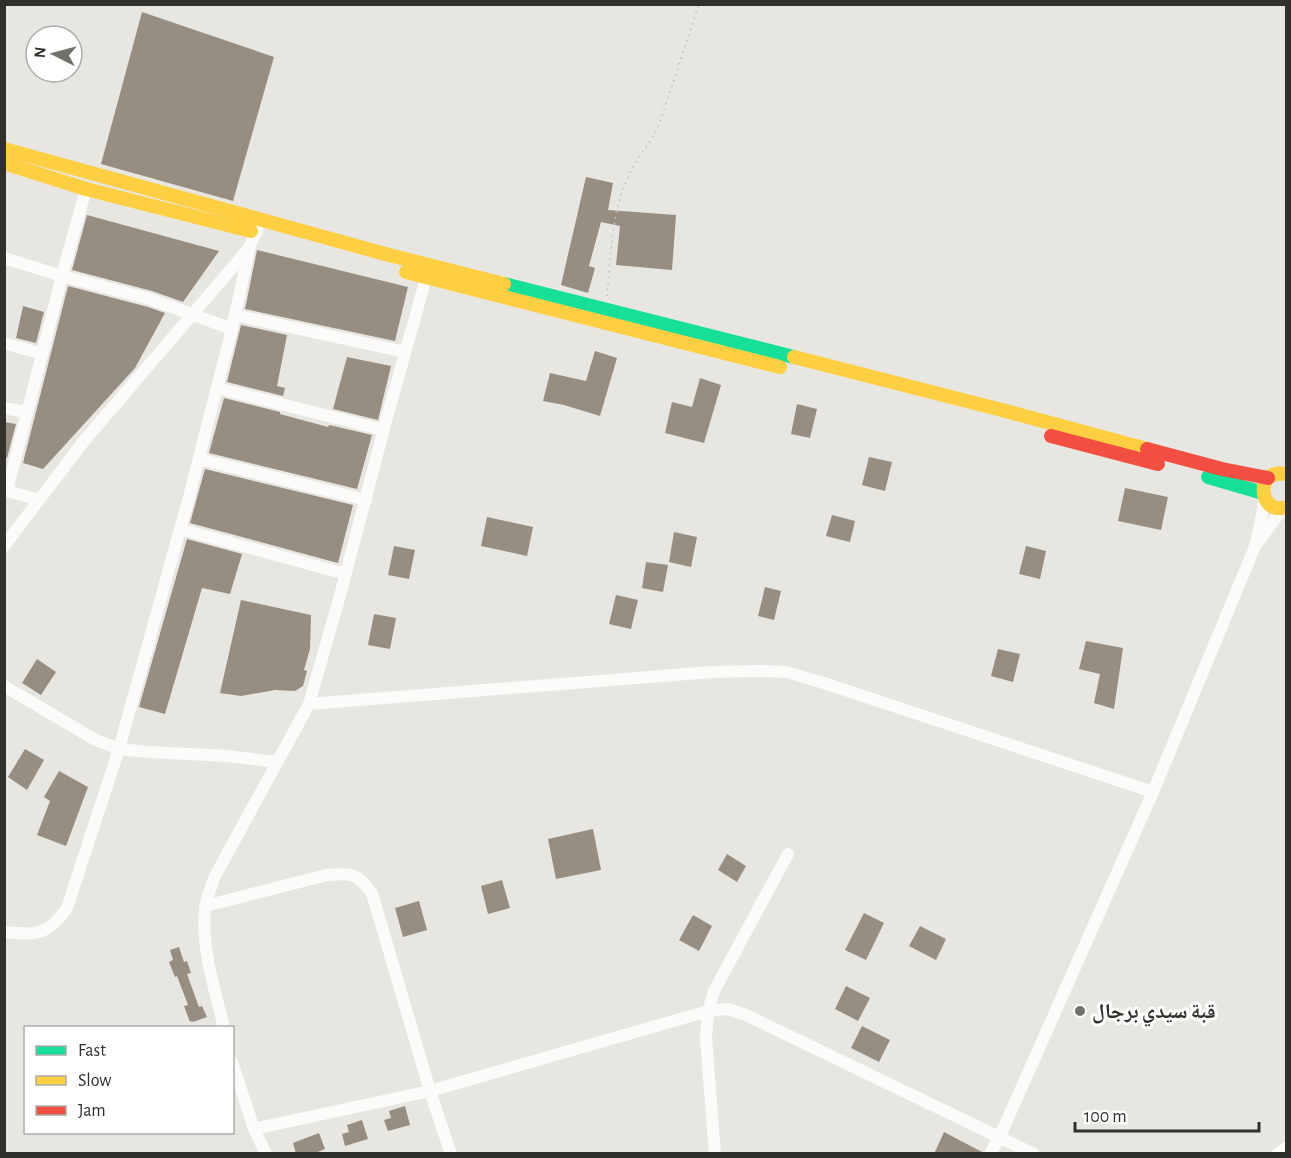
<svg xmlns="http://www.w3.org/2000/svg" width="1291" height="1158" font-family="'Alegreya Sans','Noto Naskh Arabic',sans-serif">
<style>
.building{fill:#968e82}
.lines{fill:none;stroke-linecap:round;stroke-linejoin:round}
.path{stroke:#c5c5c3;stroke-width:2;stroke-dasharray:1.5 4.5;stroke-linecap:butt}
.street{stroke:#fcfbfa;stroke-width:12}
.fast{stroke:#16e098;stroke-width:14}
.slow{stroke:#ffcf43;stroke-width:14}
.jam{stroke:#f24e42;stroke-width:14}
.poi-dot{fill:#71706a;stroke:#fff;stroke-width:2}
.labels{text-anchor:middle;stroke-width:6;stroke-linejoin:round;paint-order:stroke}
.poi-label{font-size:21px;font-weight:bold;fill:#31302b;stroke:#fff;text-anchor:start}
</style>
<rect width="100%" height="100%" fill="#e8e6e0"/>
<g class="building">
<polygon points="142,12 274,57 233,201 101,164"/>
<polygon points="586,177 613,183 608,210 676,215 672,270 616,265 620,226 601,222 589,266 595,268 588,293 561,285"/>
<polygon points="87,215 219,251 183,302 152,291 72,270"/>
<polygon points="257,250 408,287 395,341 245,309"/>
<polygon points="68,286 148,307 165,313 135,368 43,469 23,463"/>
<polygon points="23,306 44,312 36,343 16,338"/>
<polygon points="241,325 287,335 277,386 285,388 283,396 227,382"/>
<polygon points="595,351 617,358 600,416 564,405 543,401 550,373 586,381"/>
<polygon points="347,357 391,366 378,420 333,409"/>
<polygon points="700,378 721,385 704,443 665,433 672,402 692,407"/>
<polygon points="224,398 280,412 280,414 328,427 329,425 372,435 357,489 209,453"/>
<polygon points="797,404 817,409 810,438 791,434"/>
<polygon points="4,422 16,424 7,458 4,457"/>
<polygon points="869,457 892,462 885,491 862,485"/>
<polygon points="205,469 353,505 338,563 190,523"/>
<polygon points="1125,488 1168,497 1161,530 1118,521"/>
<polygon points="832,515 855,521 850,542 826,536"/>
<polygon points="487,517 533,527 527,556 481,546"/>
<polygon points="674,532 697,537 691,567 669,562"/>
<polygon points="187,539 242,554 230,594 202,588 165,714 139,707"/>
<polygon points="394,546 415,550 409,579 388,575"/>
<polygon points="1026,546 1046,551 1040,579 1019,574"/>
<polygon points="646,562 668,565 663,592 642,588"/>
<polygon points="765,587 781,591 774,620 758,616"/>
<polygon points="616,595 638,600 631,629 609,624"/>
<polygon points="241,600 311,615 310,649 304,670 307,671 303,686 295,691 275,690 241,696 220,693"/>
<polygon points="374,614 396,618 390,649 368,645"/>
<polygon points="1086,641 1123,648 1114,709 1094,703 1100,674 1079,669"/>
<polygon points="998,649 1020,654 1013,682 991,676"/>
<polygon points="37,659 56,672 41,695 22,683"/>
<polygon points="25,749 44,760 27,790 8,777"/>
<polygon points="59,771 88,787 66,846 37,835 50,801 44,797"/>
<polygon points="593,829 601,870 556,879 548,839"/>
<polygon points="727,854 746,866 737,882 718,870"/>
<polygon points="502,880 510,908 488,914 481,886"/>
<polygon points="419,901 427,930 403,937 395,908"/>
<polygon points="864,913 884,923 866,960 845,950"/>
<polygon points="693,915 712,926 699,951 679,940"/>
<polygon points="920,926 946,939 936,960 909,946"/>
<polygon points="179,947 184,962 187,961 191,973 187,974 199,1007 202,1006 207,1017 193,1022 192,1021 190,1022 184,1006 188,1005 177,976 175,977 169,962 173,960 170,950"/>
<polygon points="846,986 870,998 858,1021 835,1009"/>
<polygon points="862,1026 890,1040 879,1062 851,1048"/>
<polygon points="405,1106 410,1125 388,1131 384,1120 391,1118 389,1111"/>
<polygon points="362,1120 368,1139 345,1146 342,1134 349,1132 347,1125"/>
<polygon points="944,1132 982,1152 982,1154 934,1154"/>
<polygon points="319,1133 325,1149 313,1154 296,1154 293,1143"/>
</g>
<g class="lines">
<path class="path" d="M607 296C611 256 611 214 628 177 636 159 650 144 659 125L699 4"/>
<g class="street">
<polyline points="4,258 62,276 150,299 232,329"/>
<polyline points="235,315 405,352"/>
<polyline points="4,343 42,354"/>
<polyline points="217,388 384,430"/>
<polyline points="4,408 27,412"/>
<polyline points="199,459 366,500"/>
<polyline points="4,490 39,500"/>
<polyline points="7,491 62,276 86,189"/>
<polyline points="180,529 346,574"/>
<polyline points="1259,541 1283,508"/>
<polyline points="4,546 84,441 250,247"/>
<polyline points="4,686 94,739 119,749 148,752 228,756 276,762"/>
<polyline points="309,704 712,672 759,671 786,672 824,683 1153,792"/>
<path d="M205 906 327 875C352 873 357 873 372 893L430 1091 451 1154"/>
<path d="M4 932C36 935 48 936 67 908L119 749 189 497 232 329 250 246 259 226"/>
<path d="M224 1028C215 989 201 948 205 909 206 898 211 888 214 878L309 704 341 592 386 421 428 271"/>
<polyline points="232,1062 254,1129 266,1154"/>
<polyline points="254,1129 430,1091 708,1011 728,1009 746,1015 1034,1154"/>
<polyline points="715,1154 706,1038 708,1011 714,991 788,854"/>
<polyline points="990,1154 1000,1136 1153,792 1256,544 1265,499"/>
<polyline points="1277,1154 1286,1148"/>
</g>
<g class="fast">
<polyline points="504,284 794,357"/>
<polyline points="1208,477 1263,493"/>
</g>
<g class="slow">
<polyline points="4,149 389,255 504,284"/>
<polyline points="4,163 86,189 251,231"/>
<polyline points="406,272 780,367"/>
<polyline points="794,357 998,409 1147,449"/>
<path d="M1286 474C1283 474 1279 473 1276 474 1259 477 1260 504 1276 508 1277 508 1285 508 1286 508"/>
</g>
<g class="jam">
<polyline points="1051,436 1158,464"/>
<polyline points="1147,449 1222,469 1268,478"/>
</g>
</g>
<circle class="poi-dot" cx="1080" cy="1011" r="6"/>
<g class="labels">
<g class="poi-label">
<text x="1092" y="1018">قبة سيدي برجال</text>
</g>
</g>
<rect width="1291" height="1158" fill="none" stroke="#31302b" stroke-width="12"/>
<rect x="24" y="1026" width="210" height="108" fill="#ffffff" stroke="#adacaa" stroke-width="1.5"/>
<rect x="36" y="1046" width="30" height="9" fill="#16e098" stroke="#adacaa" stroke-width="1.5"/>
<text x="78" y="1056" font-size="18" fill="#31302b">Fast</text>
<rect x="36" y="1076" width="30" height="9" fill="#ffcf43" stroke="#adacaa" stroke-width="1.5"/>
<text x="78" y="1086" font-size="18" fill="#31302b">Slow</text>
<rect x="36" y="1106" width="30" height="9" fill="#f24e42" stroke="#adacaa" stroke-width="1.5"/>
<text x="78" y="1116" font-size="18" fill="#31302b">Jam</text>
<g transform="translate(54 54) rotate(276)"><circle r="28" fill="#ffffff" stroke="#adacaa" stroke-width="1.5"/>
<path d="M0-4.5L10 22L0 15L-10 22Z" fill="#71706a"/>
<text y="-9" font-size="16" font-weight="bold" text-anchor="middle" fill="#31302b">N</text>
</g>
<path d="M1075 1122v9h184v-9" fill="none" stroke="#31302b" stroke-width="3"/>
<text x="1084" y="1122" font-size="18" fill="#31302b" stroke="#ffffff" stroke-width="4.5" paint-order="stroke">100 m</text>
</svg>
